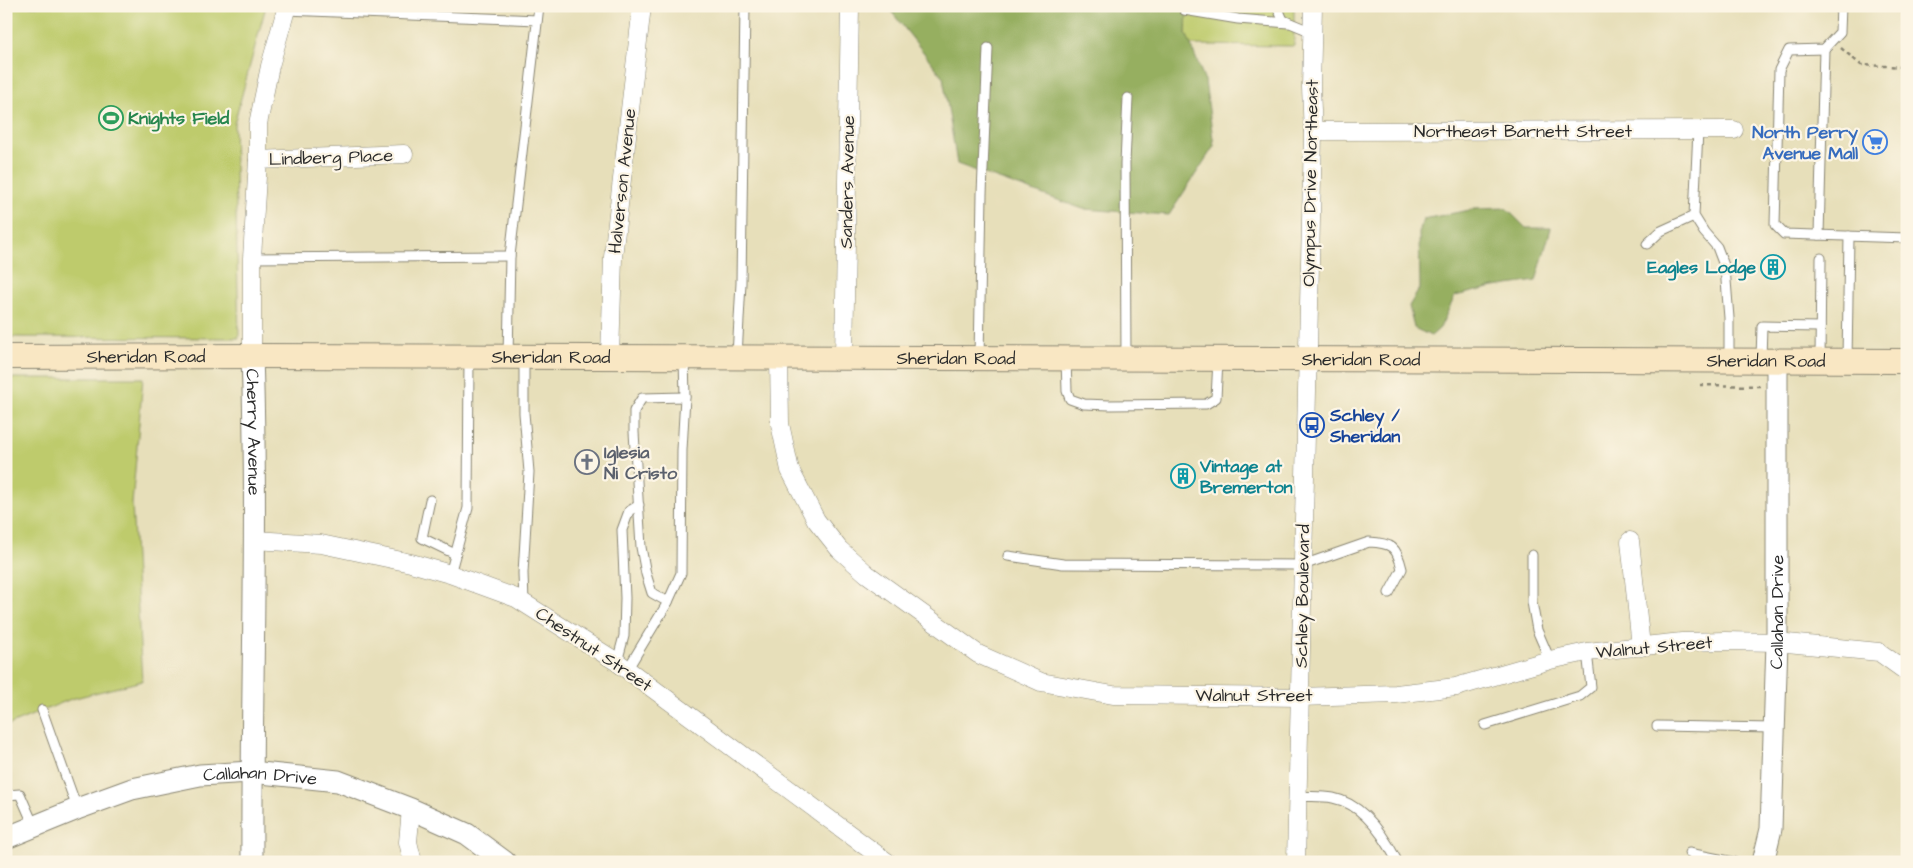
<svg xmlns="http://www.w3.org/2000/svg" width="1913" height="868" font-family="'Architects Daughter',sans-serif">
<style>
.green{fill:#becb6c;stroke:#747b4c}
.forest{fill:#96af60;stroke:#606d46}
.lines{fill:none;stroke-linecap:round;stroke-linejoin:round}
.service-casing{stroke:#898572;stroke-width:11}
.minor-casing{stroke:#898572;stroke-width:19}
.tertiary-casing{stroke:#898572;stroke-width:23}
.secondary-casing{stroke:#898572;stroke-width:26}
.path{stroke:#898572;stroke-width:2.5;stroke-dasharray:4 4;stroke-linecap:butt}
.service{stroke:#fff;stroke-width:9}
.minor{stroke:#fff;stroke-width:18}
.tertiary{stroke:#fff;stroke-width:21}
.secondary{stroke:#f9e7c3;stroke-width:24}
.labels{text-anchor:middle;stroke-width:4.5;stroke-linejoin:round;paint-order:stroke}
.leisure-label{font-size:18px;font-weight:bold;fill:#27864d;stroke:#fcf5e5;text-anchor:start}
.street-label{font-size:18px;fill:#2b2b2b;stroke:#fcf5e5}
.shop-label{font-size:18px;font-weight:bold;fill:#366cbe;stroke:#fcf5e5;text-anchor:end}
.culture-label{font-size:18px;font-weight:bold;fill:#0d838f;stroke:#fcf5e5;text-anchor:end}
.transit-label{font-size:18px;font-weight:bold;fill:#164399;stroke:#fcf5e5;text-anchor:start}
.worship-label{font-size:18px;font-weight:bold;fill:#5b616d;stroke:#fcf5e5;text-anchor:start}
</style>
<rect width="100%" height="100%" fill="#fcf5e5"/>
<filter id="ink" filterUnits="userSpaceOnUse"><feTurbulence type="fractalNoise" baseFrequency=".02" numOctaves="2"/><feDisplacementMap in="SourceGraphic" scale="10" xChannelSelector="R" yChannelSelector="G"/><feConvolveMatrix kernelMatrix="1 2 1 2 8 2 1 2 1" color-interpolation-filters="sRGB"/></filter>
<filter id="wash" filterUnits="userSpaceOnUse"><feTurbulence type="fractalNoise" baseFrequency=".0096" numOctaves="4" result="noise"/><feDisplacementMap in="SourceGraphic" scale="20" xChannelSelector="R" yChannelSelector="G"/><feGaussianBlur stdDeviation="1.12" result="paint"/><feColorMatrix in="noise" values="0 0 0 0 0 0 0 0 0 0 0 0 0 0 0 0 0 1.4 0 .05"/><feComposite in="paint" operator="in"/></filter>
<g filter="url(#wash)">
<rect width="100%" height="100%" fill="#e7dfba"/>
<g class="green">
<polygon points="6,6 266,6 234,124 239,338 6,337"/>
<polygon points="1187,6 1294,6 1294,46 1190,45 1186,33"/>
<polygon points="6,378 143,378 132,504 142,681 71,699 6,726"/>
</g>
<g class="forest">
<polygon points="887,6 1187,6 1186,33 1205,81 1214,146 1169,215 1083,209 957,164 943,77"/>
<polygon points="1506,208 1526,228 1551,228 1536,281 1494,287 1455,296 1440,328 1431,336 1414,328 1409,306 1420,288 1419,233 1423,219 1475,209"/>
</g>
</g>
<g filter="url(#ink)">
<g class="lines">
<defs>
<g id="service">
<polyline points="1277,6 1283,20 1312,32"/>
<polyline points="1841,6 1840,32 1824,49 1789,50 1779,70 1775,225 1784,234 1907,238"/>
<polyline points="286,10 537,20"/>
<polyline points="1184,10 1238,19 1288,23"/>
<polyline points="1698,130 1694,216 1704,232 1717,247 1725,268 1729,318 1729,360"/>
<polyline points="1819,235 1824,49"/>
<polyline points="1647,244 1661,231 1694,216"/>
<polyline points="252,258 510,256"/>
<polyline points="737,356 741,283 745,6"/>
<polyline points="508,357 510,256 539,6"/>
<polyline points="524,357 524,413 529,472 523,573 524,604"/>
<polyline points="979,358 982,194 988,48"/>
<polyline points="1066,359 1067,391 1070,399 1084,404 1110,405 1206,404 1216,398 1218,360"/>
<polyline points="1126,359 1125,163 1128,98"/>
<polyline points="1761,359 1762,326 1820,327"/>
<polyline points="1820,360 1821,258"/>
<polyline points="1847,360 1849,236"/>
<polyline points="430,500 422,538 455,554"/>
<polyline points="1532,555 1532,602 1537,630 1550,660"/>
<path d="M1008 556 1063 564 1303 565 1369 542C1392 543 1397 547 1402 569L1389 593"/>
<polyline points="450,574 468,508 469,357"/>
<polyline points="668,602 652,593 646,574 641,547 634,432 634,411 642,398 685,397"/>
<polyline points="617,662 624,636 625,598 622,530 629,511 639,505"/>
<polyline points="627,670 668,602 681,573 682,450 685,397 684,358"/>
<polyline points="42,710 77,808"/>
<polyline points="1485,725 1580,696 1591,687 1587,652"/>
<polyline points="1657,726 1774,728"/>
<polyline points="6,795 20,794 34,826"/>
<path d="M1298 796C1309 797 1322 796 1333 798 1363 804 1383 834 1396 859"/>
<polyline points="1689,853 1734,862"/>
</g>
<g id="minor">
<polyline points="1313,131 1734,130"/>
<polyline points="258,160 404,154"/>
<polyline points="252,356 252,258 258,160 258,124 270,66 287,6"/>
<polyline points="610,357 613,257 642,6"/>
<polyline points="779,357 780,424 790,470 816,520 839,549 867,574 978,654 1041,682 1113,695 1299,697 1396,694 1456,687 1550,660 1587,652 1682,642 1725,641 1777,642 1879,652 1907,672"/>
<polyline points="844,358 850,6"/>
<polyline points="254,540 321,544 411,563 450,574 516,598 617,662 887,862"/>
<polyline points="1630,541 1641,647"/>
<polyline points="411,809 408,842 413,862"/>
<polyline points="1296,862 1313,134 1311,87 1313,6"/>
</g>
<g id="tertiary">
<path id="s1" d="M252 356C258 525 251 693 252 862"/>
<path id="s2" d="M6 838 77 809 132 789 200 775 251 772 338 781 411 809 467 834 505 862"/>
<path id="s3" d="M1763 862 1771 829 1777 642V360"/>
</g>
<g id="secondary">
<path id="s4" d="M6 357 252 356 1907 361"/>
</g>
</defs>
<use href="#service" class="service-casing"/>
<use href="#minor" class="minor-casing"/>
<use href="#tertiary" class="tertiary-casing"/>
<use href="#secondary" class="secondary-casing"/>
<g class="path">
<polyline points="1841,48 1861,65 1907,67"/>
<polyline points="1700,385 1761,386"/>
</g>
<use href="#service" class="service"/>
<use href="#minor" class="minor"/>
<use href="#tertiary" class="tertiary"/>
<use href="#secondary" class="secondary"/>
</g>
</g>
<defs>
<symbol id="stadium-ring" viewBox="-11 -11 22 22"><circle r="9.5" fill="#fcf5e5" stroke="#2e9e5b" stroke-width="1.5"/><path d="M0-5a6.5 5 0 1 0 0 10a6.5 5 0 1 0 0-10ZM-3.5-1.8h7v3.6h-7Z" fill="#2e9e5b"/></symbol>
<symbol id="supermarket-ring" viewBox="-11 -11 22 22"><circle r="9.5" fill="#fcf5e5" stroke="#3f7fe0" stroke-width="1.5"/><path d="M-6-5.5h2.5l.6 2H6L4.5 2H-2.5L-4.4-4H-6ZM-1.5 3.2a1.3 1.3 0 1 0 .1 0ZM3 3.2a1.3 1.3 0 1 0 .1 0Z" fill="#3f7fe0"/></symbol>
<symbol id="building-ring" viewBox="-11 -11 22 22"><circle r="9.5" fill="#fcf5e5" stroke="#0f9aa8" stroke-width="1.5"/><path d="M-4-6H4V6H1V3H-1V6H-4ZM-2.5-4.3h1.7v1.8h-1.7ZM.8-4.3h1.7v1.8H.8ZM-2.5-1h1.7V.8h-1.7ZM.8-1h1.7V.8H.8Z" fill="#0f9aa8"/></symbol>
<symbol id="bus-ring" viewBox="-11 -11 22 22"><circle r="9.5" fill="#fcf5e5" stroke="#1a4fb4" stroke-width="1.5"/><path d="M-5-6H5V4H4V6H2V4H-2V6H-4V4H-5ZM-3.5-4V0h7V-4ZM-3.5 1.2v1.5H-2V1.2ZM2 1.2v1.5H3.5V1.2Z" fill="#1a4fb4"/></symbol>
<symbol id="church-ring" viewBox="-11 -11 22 22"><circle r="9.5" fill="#fcf5e5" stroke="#6b7280" stroke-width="1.5"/><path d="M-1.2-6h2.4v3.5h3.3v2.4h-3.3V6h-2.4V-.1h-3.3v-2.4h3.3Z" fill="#6b7280"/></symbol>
</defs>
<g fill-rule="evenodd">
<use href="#stadium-ring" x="97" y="104" width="28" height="28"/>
<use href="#supermarket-ring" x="1861" y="128" width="28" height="28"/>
<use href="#building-ring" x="1759" y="253" width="28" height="28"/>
<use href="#bus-ring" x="1298" y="411" width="28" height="28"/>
<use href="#church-ring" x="573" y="448" width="28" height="28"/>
<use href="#building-ring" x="1169" y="462" width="28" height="28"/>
</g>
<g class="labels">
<g class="leisure-label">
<text x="128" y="124">Knights Field</text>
</g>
<g class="street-label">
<text x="1523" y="137">Northeast Barnett Street</text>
<text transform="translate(331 157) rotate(-2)" y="6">Lindberg Place</text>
<text transform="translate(622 181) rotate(-84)" y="6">Halverson Avenue</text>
<text transform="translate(847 182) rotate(-89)" y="6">Sanders Avenue</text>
<text transform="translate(1310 183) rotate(-89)" y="6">Olympus Drive Northeast</text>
<text dy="6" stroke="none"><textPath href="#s4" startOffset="140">Sheridan Road</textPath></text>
<text dy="6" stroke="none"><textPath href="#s4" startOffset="545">Sheridan Road</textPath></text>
<text dy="6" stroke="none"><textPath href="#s4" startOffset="950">Sheridan Road</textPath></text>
<text dy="6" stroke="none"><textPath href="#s4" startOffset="1355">Sheridan Road</textPath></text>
<text dy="6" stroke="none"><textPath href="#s4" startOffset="1760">Sheridan Road</textPath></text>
<text dy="6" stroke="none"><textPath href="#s1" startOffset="76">Cherry Avenue</textPath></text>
<text transform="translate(1302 596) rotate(-89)" y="6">Schley Boulevard</text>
<text dy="6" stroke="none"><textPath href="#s3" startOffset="251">Callahan Drive</textPath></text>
<text transform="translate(1654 647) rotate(-5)" y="6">Walnut Street</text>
<text transform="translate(594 649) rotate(34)" y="6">Chestnut Street</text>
<text x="1254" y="701">Walnut Street</text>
<text dy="6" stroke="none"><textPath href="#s2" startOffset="265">Callahan Drive</textPath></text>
</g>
<g class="shop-label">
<text x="1858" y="138">North Perry<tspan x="1858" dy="21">Avenue Mall</tspan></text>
</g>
<g class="culture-label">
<text x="1756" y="273">Eagles Lodge</text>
<text x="1200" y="472" text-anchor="start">Vintage at<tspan x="1200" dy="21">Bremerton</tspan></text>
</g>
<g class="transit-label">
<text x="1330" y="421">Schley /<tspan x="1330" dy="21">Sheridan</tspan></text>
</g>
<g class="worship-label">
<text x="604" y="458">Iglesia<tspan x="604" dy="21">Ni Cristo</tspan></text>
</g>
</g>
<rect width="1913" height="868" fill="none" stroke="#fcf5e5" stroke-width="25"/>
</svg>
